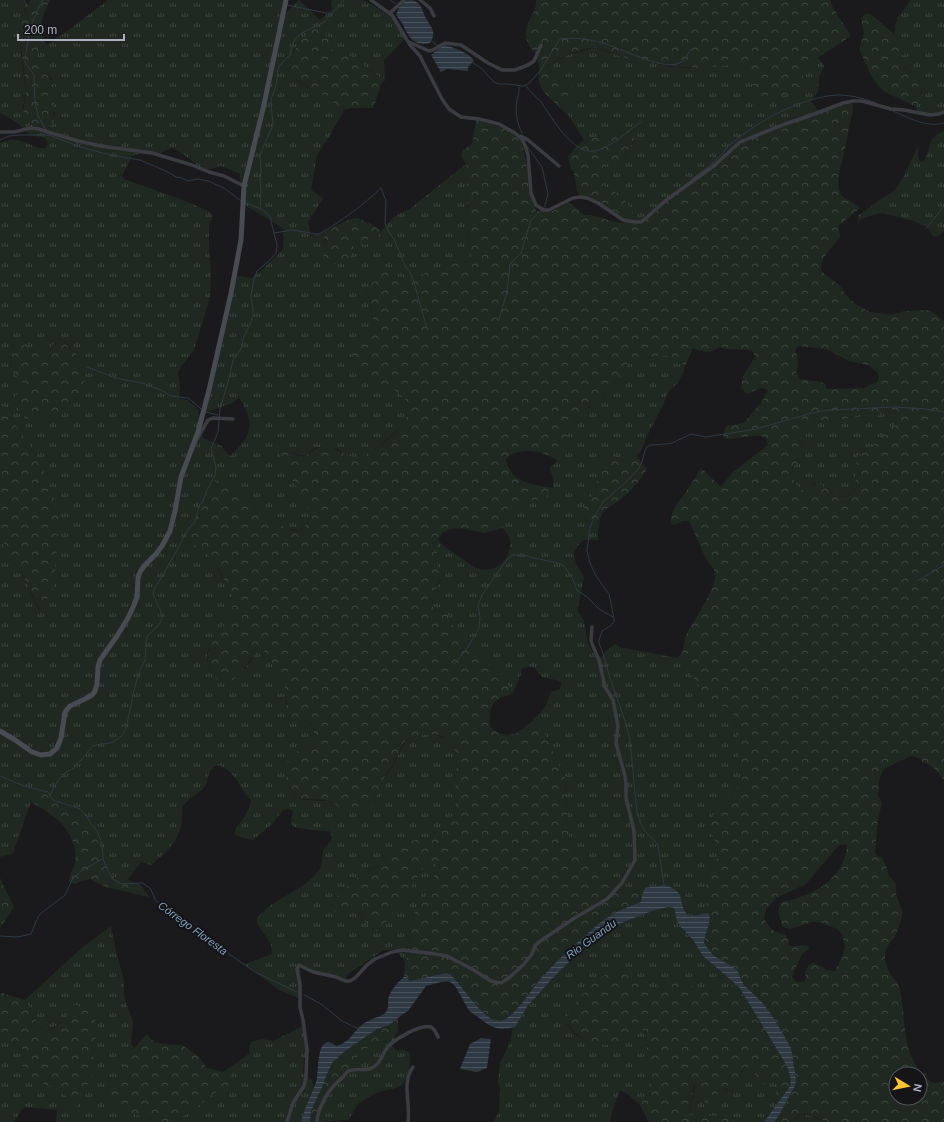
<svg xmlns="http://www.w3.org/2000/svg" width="944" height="1122" font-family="Helvetica,sans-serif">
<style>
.grass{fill:url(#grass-tufts);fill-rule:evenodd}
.forest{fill:url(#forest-crowns);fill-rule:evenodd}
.water{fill:url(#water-rules)}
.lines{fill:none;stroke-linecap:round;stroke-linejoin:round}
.stream{stroke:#2f3943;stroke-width:1}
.minor{stroke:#3b3c42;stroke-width:3.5}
.secondary{stroke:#494b53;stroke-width:5}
.labels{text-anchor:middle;stroke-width:4;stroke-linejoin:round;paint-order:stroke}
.water-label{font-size:11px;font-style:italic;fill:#819cba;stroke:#151518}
</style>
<defs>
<pattern id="grass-tufts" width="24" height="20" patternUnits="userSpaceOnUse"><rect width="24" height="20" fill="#1f2921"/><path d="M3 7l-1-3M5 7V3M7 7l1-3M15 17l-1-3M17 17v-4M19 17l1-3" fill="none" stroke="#3d463f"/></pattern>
<pattern id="forest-crowns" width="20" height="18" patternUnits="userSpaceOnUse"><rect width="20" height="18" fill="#1f2921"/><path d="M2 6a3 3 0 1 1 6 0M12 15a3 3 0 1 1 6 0" fill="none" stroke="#3d463f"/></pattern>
<pattern id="water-rules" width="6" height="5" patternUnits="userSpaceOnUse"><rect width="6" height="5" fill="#2f3943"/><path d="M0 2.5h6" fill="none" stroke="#4a535c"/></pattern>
</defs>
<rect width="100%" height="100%" fill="#1a1a1d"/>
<g class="grass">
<path d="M0 0H25L28 5 25 9 20 32 21 54 26 92 23 107 30 124 36 127 55 115 53 110V105L55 87 51 78 42 70 40 67 38 62V52L41 48 47 45 74 26 108 0H285L282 9 287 12 299 0 320 20 332 9 331 3 332 0H363L390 15 405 39 384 60 385 81 348 54C334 55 332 55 331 39L312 28 293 51 296 80 322 95 344 110 329 137 317 155 311 190 323 198 308 222 311 235 322 233C324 239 328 244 324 250L352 253 354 243 360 241 377 238 383 229 395 216 411 208 466 164 469 245 472 261 449 263 436 270 411 279 402 278 392 275 367 288 374 325 365 336 356 344 357 369 368 380 396 391 405 398 409 411 403 425 390 437 371 452 357 458 346 455 338 449 317 447C300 459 299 456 282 446L312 517V522L307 524 299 532 297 530 286 528 257 511 249 497 185 540C198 546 210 554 217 566 220 571 217 567 219 572 223 582 232 588 233 599 236 622 209 635 207 657 207 661 209 667 210 672L235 678C239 675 243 671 247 666 251 660 254 652 262 650L267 653 275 671 285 688 287 694 286 706 297 723 306 720C314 726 316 731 312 741 310 745 310 746 306 748L285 773 291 790 297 798 304 800 327 801 344 808 373 805 375 801 378 791 383 780 393 766 403 745 410 738 422 735H435L446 738 450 741 453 745 456 757 458 771 455 792 456 817 424 840H415L386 862 364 873 342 890 331 906 341 912C354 909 359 908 365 921L425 858 433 862 436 865 432 886 414 914 408 930V936L411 950 405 962 396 950 393 949 382 951 348 974 344 982 333 977 300 967 302 988 298 998 279 990 245 964 272 954 271 944 257 923V918L262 913 271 905 304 885 314 876 320 869 322 860 323 850 331 841 332 836 329 831 311 830 294 827 291 823 293 811 288 809 283 810 272 824 253 840 240 837 235 834V829C243 819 249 812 251 800L248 797C239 785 232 768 217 765 205 773 211 776 205 786 200 794 189 797 184 805 180 811 183 819 181 826 177 844 164 854 151 865L141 862C136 868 129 879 123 883L117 879 109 871 104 863 98 842 87 820 76 809 55 793H44L30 791 29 795 31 802 13 853 0 857V534L4 542 5 556 22 572 39 611 41 609 54 587 35 455 29 444 0 403V143C5 141 12 139 17 140 27 141 36 150 46 148 48 145 49 143 46 139 42 135 39 137 34 136 27 134 22 126 16 122 11 119 6 116 0 113ZM171 148 177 150 195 163 200 169 205 171 220 166 224 167 240 174 242 193V203L284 229 283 249 269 263 252 278 235 276 206 412 232 403 239 398C248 411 255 427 243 442 239 447 234 452 230 456L224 450 222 446 203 438 198 410 188 400 179 399 180 387 178 372 181 366 184 363 194 350 210 297 211 274 209 250V223L211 222 212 216 210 212 183 200 124 179 122 176 132 156C139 153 147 153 155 156ZM13 338C24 340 36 360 49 350 52 348 51 348 53 345 55 343 58 341 60 339 74 346 79 367 85 380L78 397 58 412 50 414 12 400 26 386 11 369Z"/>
<path d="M911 0H944V112L935 114 916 113 917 101 922 92 918 75C911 71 900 67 900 56 900 52 903 47 904 43L894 34 897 18Z"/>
<path d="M592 48 602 50 617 55 672 67 692 68 729 65 742 66 749 72 761 110 802 68 818 57 824 66 819 77 818 92 811 101 820 113 725 157 652 213C648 219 644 225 637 224L622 194C610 192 594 183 603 169 604 168 606 164 607 163 611 161 613 162 616 162 619 162 622 160 625 159L628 151 634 141 632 130 584 140 569 116 558 106 568 104 574 87C564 83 550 75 548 65L568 55Z"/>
<path d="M944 131V231L940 235 934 237 927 227 922 225 914 221 891 215H890L882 213 877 214 866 217 858 221 859 215 878 201 895 190 904 176 918 146V155L920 162 924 161C933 146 925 139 944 131Z"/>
<path d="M666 355C676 357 678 359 685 367 684 373 680 377 678 383 671 389 666 393 664 403L647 436 641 451 633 458 614 460 599 458V472L596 489 582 510 583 516 598 534V540C583 539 581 539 574 553L576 564 584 577 578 607V611L584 621 588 644 598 660C601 658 602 656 605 652 608 649 612 646 616 644L619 647 677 658 690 672 693 678 699 685 698 693 705 700 725 708 733 715 736 722 737 728V744L739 753V766L742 778V784L718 806 712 834 718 849 717 860 708 873 705 890 707 895 706 908 708 913C703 913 699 915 695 916 683 918 681 900 678 892L645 888 642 895C638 890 634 892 628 891 625 891 621 889 618 888L569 843 565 778 541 726 531 722 542 711 546 705 551 692C560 689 561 691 561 682 555 679 549 679 543 677 539 675 537 670 533 667L522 668V672L512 694 506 683 498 673 468 648 457 634 448 615C439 611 433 609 427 601L429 593C449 580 437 576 436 559 436 553 437 546 438 539 441 546 451 551 457 555 462 558 466 562 472 566 484 573 499 570 506 558 509 552 511 547 510 540 509 535 505 532 502 527 500 525 500 522 499 519 512 502 521 499 541 501 549 494 555 490 553 479 552 474 550 471 550 466L555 464 557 460 575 418 578 412 582 409 589 408 605 394 631 360H641Z"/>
<path d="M885 406C890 409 896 410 897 416 900 427 870 448 861 453L856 483 857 487C855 491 852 494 847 496 836 500 830 488 821 485 819 484 816 484 814 484L807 492 797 486 791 475 793 467 801 457 802 434 805 427 811 423 844 419 867 413Z"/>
<path d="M668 907 674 908 677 921 680 926 693 940 703 956 736 984C730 987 722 990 715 991 709 991 695 987 689 985 683 982 680 976 674 973L652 990 638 980 632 973 565 1020C567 1024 570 1029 574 1033 584 1041 596 1046 609 1045 610 1044 614 1044 615 1043 623 1039 635 1022 644 1031L652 1079 649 1097 642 1101 640 1105 629 1095 620 1090 612 1112 610 1122H494L499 1111 500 1093V1088L498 1082 500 1063 511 1040 512 1030 527 1007 552 979 580 951 604 930 652 911Z"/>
<polygon points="111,926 116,952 124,980 124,997 133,1022 131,1043 134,1049 127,1056 124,1076 114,1087 105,1088 120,1110 163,1122 56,1122 57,1110 25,1107 23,1108 14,1122 0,1122 0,1037 10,1043 18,1044 55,1087 61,1090 68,1099 69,1105 75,1110 93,1073 93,1052 97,1030 96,1024 72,1011 64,1019 44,1035 25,1000 84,946"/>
<polygon points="303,1026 310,1051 304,1058 303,1072 309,1078 312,1080 313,1085 315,1088 309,1100 301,1122 172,1122 192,1111 213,1094 228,1087 230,1079 231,1071 223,1072 245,1057 250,1053 249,1049 251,1042 263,1039 273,1041"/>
<path d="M379 1041C388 1041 391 1044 396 1051L403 1050 410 1053 409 1072 402 1085 393 1089 382 1091 374 1094 358 1104 349 1119C339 1121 329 1122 319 1121V1117L323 1107 332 1089 352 1067 356 1058 373 1044Z"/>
<path d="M746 1067 752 1069 756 1079 764 1076V1073L773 1077 778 1081V1090L774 1100 777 1104 764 1122H729L730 1119 689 1115 695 1085C699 1086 702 1090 704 1094L718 1095 717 1090 718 1088H724L726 1091H732C739 1081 741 1080 743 1068Z"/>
<path d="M804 1114 814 1117 826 1122H796C796 1116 798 1115 804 1114Z"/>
</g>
<g class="forest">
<path d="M31 0H50C45 8 39 26 42 36 43 39 45 42 47 45 45 46 43 46 41 48 35 53 38 65 43 71 47 76 54 80 55 88 56 93 54 99 53 103 52 117 60 126 41 129 36 127 30 125 27 121 20 112 26 101 26 91 25 59 11 29 31 0Z"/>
<path d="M536 0H830L833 8 851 36 802 68 804 83 761 110 749 72 742 66 729 65 711 67 708 68C680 68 653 64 626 58 615 55 605 49 594 48 582 47 558 59 548 65 550 75 564 83 574 87L578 95 576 101 568 104 558 106C550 98 540 91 539 80 538 76 539 71 539 67 538 62 536 59 537 54 527 46 523 36 528 23 531 15 537 10 536 0Z"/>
<path d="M866 13 872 15 904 43 906 51 904 55 900 56C902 68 908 70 918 75 927 93 918 92 917 107L883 91 873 79 859 49 864 33 861 19Z"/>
<path d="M312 28C319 27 325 35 331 39 332 55 334 54 348 54L385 81 382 82 373 108H351L344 110 322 95 282 71C291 55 300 41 312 28Z"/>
<path d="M844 103H852L853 110C849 125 847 139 844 153 842 163 835 183 840 193 845 200 854 202 860 208L838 226 840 237C832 247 820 257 821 271L840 286 846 295 854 303 870 312 891 315 905 311 926 310 931 311 944 321V781C939 774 933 764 923 763L921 759 913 756 908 757 884 769 881 774 879 781 878 795 882 803 878 819 875 852 877 856 882 858 886 866 889 876 896 884C896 887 896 891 896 894 897 899 901 905 902 911 903 917 899 926 897 932 893 942 884 945 885 959 886 966 889 973 894 979 896 981 898 983 899 986 907 1015 900 1050 922 1073H926L927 1078 930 1082 936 1083 944 1081V1122H826C820 1119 803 1110 797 1116 796 1117 796 1120 796 1122H774L779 1115 795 1086 791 1048 762 1002 744 985 741 977 714 956 709 951 704 943 710 916 706 908 707 895 705 890 706 885 708 873 717 860 718 849 712 834 710 826 713 816 718 806 742 784V778L739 766V753L737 744V728L736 722 733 715 725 708 705 700 701 697 698 693 699 685 693 678 690 672 677 658 682 653 686 635 708 597 714 584 715 577 714 569 706 559 689 521H683L674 525 671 524C669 510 680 501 687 490 692 483 696 476 701 468L721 487 733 472 768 445 766 438C755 433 739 439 726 439L723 436 726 426 744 423 763 400 768 390 761 388 747 394 741 388 743 376 755 357 752 350 728 349 719 347 710 352 700 351 693 348 685 367 679 360 673 357 666 355 640 360H631C620 374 610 389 597 402 588 410 581 406 575 418L557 460C542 451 519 446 506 459 510 483 533 485 554 488L542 501C521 499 512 502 499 519L501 526 503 528 484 533 460 528 450 529 442 533 438 539 436 561 441 578 437 588 429 593 427 601C433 609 439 611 448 615L457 634 468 648 498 673 507 683 512 694C508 696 501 697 497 700 489 706 489 718 490 727 505 740 518 735 531 722L541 726 565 778 569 843 618 888C621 889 625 891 628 891 634 892 638 890 642 895L641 902C631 906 619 910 610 916 601 921 594 928 586 935 567 951 549 968 534 987 527 996 510 1023 497 1021 482 1017 462 985 450 974L446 973 410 981 406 977H404L405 962 411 950 408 936V930L414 914 432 886 436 865 433 862 425 858 422 871 379 932C376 930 371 928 368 925 363 921 364 913 357 911 349 908 340 914 332 911L331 909 334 900 342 890 364 873 386 862 408 842 415 840H424L456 817C456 809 455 801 455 793 456 773 464 737 435 735 428 734 417 735 410 738 402 741 398 755 394 763 391 768 387 773 384 778 378 789 376 810 362 813 353 815 336 804 328 801 318 798 307 801 297 798 286 782 277 764 298 751 302 749 306 748 310 746 315 734 317 728 306 720L294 724 287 721 285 716 287 700 285 688 275 671 267 653 262 650C250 652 244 677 230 681 224 683 218 681 214 676 211 673 209 669 208 665 203 638 233 627 233 602 233 592 227 585 222 577 220 573 219 569 217 566 209 554 198 546 185 540L202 503 215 480 249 497 257 511 286 528 299 532 307 524 312 522V517L275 447C278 446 280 446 282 446 288 447 293 456 301 456 310 455 314 446 326 447 337 447 344 456 355 457 366 459 396 434 402 425 405 421 407 415 409 411L405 398 396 391 368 380 357 369 353 355 356 344 365 336 374 325 367 287 376 269 386 266 392 275 402 278H411L436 270 449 263 472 261 469 245 466 164 461 155 463 150 472 144 476 120 501 127 521 137 536 211 550 212 569 203 572 204 584 215H591L615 222 625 223C620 215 594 198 584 200L577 191 574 173 570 166 568 157 576 147 584 140 636 129C636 138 632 143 628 151 626 155 625 159 623 163 619 163 613 161 610 162 606 163 605 166 603 169 594 183 611 192 622 194L626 202 636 217 637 224H640L645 222 652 213 701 175 739 143ZM798 346 824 349 830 351 849 361 868 365 878 373 879 378 877 382 864 388 827 389 825 384 821 382 800 379 796 372C799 364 799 359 795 351ZM885 406 895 411 897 415 896 423 877 442 857 457 855 476 857 487C855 491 852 494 848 496 837 500 830 490 822 485 821 485 817 484 816 484L810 487 807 492 797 486 791 474 793 467 801 457 802 434 805 427 811 423 844 419 867 413 877 417ZM845 844 847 846C844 880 811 897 781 902 776 913 780 917 783 927L790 929 812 922H819L837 929 842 934 845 947 843 955 835 971C826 972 821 965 813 963L808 966 805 973 806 978 804 982H797L793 978 792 976 802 954 809 949 808 946C802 944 795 948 789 945L788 941 786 935C775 933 768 928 764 918L766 910 776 898 806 884 838 846ZM896 1074H920V1098H896Z"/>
<path d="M357 218 371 224 381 231C377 239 373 243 364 245L360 241 354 243 352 253 348 261C335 265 332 267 323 255L326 242 322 233 350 219Z"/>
<path d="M13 338H17L32 350 41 353 51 349 59 339C66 342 69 350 76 354L85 380 78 397 58 412 50 414 32 421 20 415 12 400 26 386 11 370Z"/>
<polygon points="0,403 29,444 48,480 59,515 54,587 40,611 22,572 5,556 4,542 0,534"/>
<path d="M636 455 647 469C640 481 629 493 618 501 613 505 606 508 603 513 599 518 599 527 598 534L583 516 582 510 596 489 599 472V458C609 459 628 462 636 455Z"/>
<path d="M30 790 44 793H55L76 809 87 820 94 829 104 863 109 871 117 879 123 883 127 880 140 884 149 897 106 887 90 879 81 881 75 884 69 882C69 874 74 869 75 861 76 857 75 850 74 846 68 823 50 813 31 802L29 795Z"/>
<polygon points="0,878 14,907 0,928"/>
<path d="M615 970H624L632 973 638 980 652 990 674 973C680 976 683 982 689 985 695 987 709 991 715 991 722 990 730 987 736 984L739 987 787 1066 791 1079 790 1086 777 1104 774 1100 773 1097C784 1084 776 1078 764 1073 763 1077 765 1080 764 1084 757 1082 755 1076 752 1069L746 1067 743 1068C741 1077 738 1089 729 1092L724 1088 718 1089 717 1090 719 1100 718 1103 712 1104 705 1102C704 1095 703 1087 694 1085L689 1115 725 1116 730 1119 729 1122H649L640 1105 642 1101 647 1097H649L652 1079 644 1031 641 1029 638 1028 626 1035 615 1044 603 1045H596L583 1039 574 1032 564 1020C580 998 589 981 615 970Z"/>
<path d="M0 993H2L25 1000 44 1035C55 1027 69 1018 74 1005L89 1008 97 1024V1030L93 1052V1073L75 1110 69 1105 68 1099 61 1090 31 1079 20 1062 25 1052 18 1044 10 1043 0 1037Z"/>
<polygon points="398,1018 398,1030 391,1045 386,1041 379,1041 373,1044 356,1058 352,1067 343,1078 332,1089 319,1117 319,1121 323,1122 310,1122 311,1111 323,1085 327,1074 332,1063 344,1052 377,1029 389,1025"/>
<polygon points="147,1034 154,1042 163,1044 182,1045 198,1056 207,1068 223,1072 231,1071 230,1079 228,1087 213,1094 192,1111 172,1122 163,1122 120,1110 105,1088 114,1087 124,1076 122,1066 127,1056"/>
</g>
<g class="water">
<path d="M412 0C423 3 422 12 427 20 429 24 432 27 433 31 434 36 432 40 430 43 421 46 412 42 408 34 405 31 404 26 402 23 400 20 398 18 396 15L399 7 405 1Z"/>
<path d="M445 45C457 49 465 51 474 60L468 68V71L447 69 441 72 431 55 440 48Z"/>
<path d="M664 885C668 886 675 889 678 892 683 899 681 915 692 916 697 916 702 913 708 913L710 916 709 924 705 937 704 943 709 950 714 956 733 967 737 970 744 985 762 1002 773 1017 791 1048 796 1079 795 1086 779 1115 774 1122H764L790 1086 791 1079 787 1066 739 987 703 956 693 940 680 926 677 921 674 908 668 907 652 911 604 930 580 951 552 979 527 1007 515 1027C497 1031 492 1028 478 1017 474 1014 469 1012 467 1007 463 1001 457 985 450 982 443 980 432 985 426 986L408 1011 403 1014 389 1025 377 1029 344 1052 332 1063 327 1074 323 1085 311 1111 310 1122H301C303 1115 305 1108 308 1102 311 1094 315 1087 317 1079 318 1070 318 1051 323 1045 326 1041 332 1042 336 1046 348 1044 353 1032 362 1025 364 1023 367 1021 370 1020 375 1017 382 1017 386 1012 389 1008 388 1005 388 1000 389 992 398 982 404 977H406L410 981 446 973 450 974C462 985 482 1018 497 1021 510 1023 527 996 534 987 549 968 567 951 586 935 594 928 601 921 610 916 619 910 631 906 641 902L642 895 645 888Z"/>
<polygon points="481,1038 491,1039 487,1068 477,1072 460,1069 470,1044"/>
</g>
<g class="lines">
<g class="stream">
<path d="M43 0C31 19 27 41 25 62L34 75 35 101 38 116 46 130"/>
<polyline points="390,0 396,4"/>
<polyline points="287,5 331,14"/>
<polyline points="430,40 437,45"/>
<path d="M472 62 482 69 494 82 498 84H508L523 86 528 84 540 71 560 39C575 37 588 39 603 43 620 48 660 69 677 64 684 62 687 55 691 49"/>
<path d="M526 86C530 92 536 96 541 102 552 117 572 155 595 151 612 147 627 131 641 122"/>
<path d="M519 87C520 92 518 95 517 100 515 112 517 123 522 133"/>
<path d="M893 111C909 118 927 128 944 123"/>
<polyline points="0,140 9,136 19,135 49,135 80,147 106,154 140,160 166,171 176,177 182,178 188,181 198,179 208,181 224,188 241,201"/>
<polyline points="526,145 542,167 548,194 545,205 543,209"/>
<path d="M691 180C699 173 709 167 717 159 723 154 726 148 732 143 758 121 802 97 837 95 850 95 864 98 876 103"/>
<polyline points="260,209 261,191 260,181 261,171 260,156 264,145 273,125 271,103 271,99 276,86 278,69 279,66 290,55 294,41 300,34 324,22 344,0"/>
<polyline points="926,229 944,206"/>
<path d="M274 233 292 230 317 234 321 233C343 220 362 206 381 188L386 201 385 223 389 232 394 239 405 266 410 272 413 279 426 325"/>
<polyline points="499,319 507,292 510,264 521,253 531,220 541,211"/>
<polyline points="87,367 116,378 142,383 161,390 171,396 188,398 191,400 201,409"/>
<polyline points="206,412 218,415"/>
<polyline points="917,581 944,565"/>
<polyline points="454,664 466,650 479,628 480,617 478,606 482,595 506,561 512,555 524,555 534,558 558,563 564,566 572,577 577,590 587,597 599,609 613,617"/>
<polyline points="0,776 24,786 48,792 52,799 55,801 75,807 80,809 87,817 91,824 95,828 97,831 102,844 103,859 109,873 113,879 121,884 142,883 150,888 156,901 179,918 197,930 225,951 255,972 297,992"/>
<polyline points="50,795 58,780 66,772 74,768 93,746 96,745 110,743 115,741 121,737 126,729 134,690 139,673 145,660 146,642 147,636 158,626 162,619 162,614 153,594 154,590 180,545 184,536 189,528 195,522 199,506 203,501 206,492 215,475 216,467 211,449 218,432 220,409 230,375 233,360 241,349 244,336 250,325 253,316 253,309 251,296 254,279 257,271 271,259 276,253 277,246 276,241 270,217 263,210 249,204 245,203"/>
<polyline points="664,885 658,845 645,831 641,824 637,813 630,740 624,718 609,675 605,659 599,643 599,640 602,631 610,626 614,622 614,618 609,594 596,576 590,563 587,551 590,528 594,518 603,502 629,479 638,469 642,462 645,450 647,447 650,445 666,444 672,443 691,434 706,437 756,429 812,413 828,410 895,407 926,409 944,412"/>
<polyline points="0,936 18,937 31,934 38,917 40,914 65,895 72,880 80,872 102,859"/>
<polyline points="304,995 321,1004 342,1021 359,1029"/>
</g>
<g class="minor">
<polyline points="371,0 392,15 410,45 420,56 442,99 449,109 461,117 479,119 499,124 515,133 522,139 526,148 528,155 531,193 536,205 539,207 543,210 549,210 573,198 580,197 587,198 598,203 623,220 635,222 641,222 645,219 665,201 715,165 740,142 785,124 809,116 843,103 853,101 862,101 891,109 904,110 930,115 939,114 944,112"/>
<polyline points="420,0 430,8 434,16"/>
<polyline points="390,13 404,0"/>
<polyline points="409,42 429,51 433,50 445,43 461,45 488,63 502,70 515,70 528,65 534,61 541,45"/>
<polyline points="0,132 14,132 31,128 38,129 78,141 101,146 152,153 192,165 209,172 224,176 244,186"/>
<polyline points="521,136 528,140 559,166"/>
<polyline points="197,439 208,420 213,418 233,419"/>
<polyline points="287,1122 293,1103 304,1086 306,1077 307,1050 303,1020 300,1007 300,985 297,969 299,965 313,972 336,977 345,981 350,981 355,978 367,965 375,959 392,952 403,950 435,954 447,956 472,969 491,981 501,983 510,977 524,964 532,954 535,946 539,942 573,919 607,899 622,883 635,860 634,831 626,798 626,783 625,776 616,743 618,726 613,700 605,687 599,660 592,644 591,640 592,627"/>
<path d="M317 1122C317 1112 325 1096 332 1088 335 1084 339 1081 343 1077 346 1074 347 1070 352 1070 360 1068 368 1072 375 1066 382 1061 382 1054 387 1048 393 1040 420 1024 431 1027 435 1029 436 1033 438 1037"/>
<path d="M408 1122C411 1103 401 1084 413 1067"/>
</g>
<polyline class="secondary" points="0,731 15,740 32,752 41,755 50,754 57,748 61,738 65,712 70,706 87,698 92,695 95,691 97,684 98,667 100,660 117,636 128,618 134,605 137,597 138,578 140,572 144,566 156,554 162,546 170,531 175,511 181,477 198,432 209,390 231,293 241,240 244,186 263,109 286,0"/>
</g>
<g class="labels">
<g class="water-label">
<text transform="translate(193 928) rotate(36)" y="4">Córrego Floresta</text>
<text transform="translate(591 939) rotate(-36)" y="4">Rio Guandu</text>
</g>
</g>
<g transform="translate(908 1086) rotate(100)"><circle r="19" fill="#151518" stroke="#51535a"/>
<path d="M0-3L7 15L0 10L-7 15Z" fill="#ffc430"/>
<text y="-6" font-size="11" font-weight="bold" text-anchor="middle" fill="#acb0bd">N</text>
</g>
<path d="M18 34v6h106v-6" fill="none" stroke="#acb0bd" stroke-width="2"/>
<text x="24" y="34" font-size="12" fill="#acb0bd" stroke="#151518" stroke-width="3" paint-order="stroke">200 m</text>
</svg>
